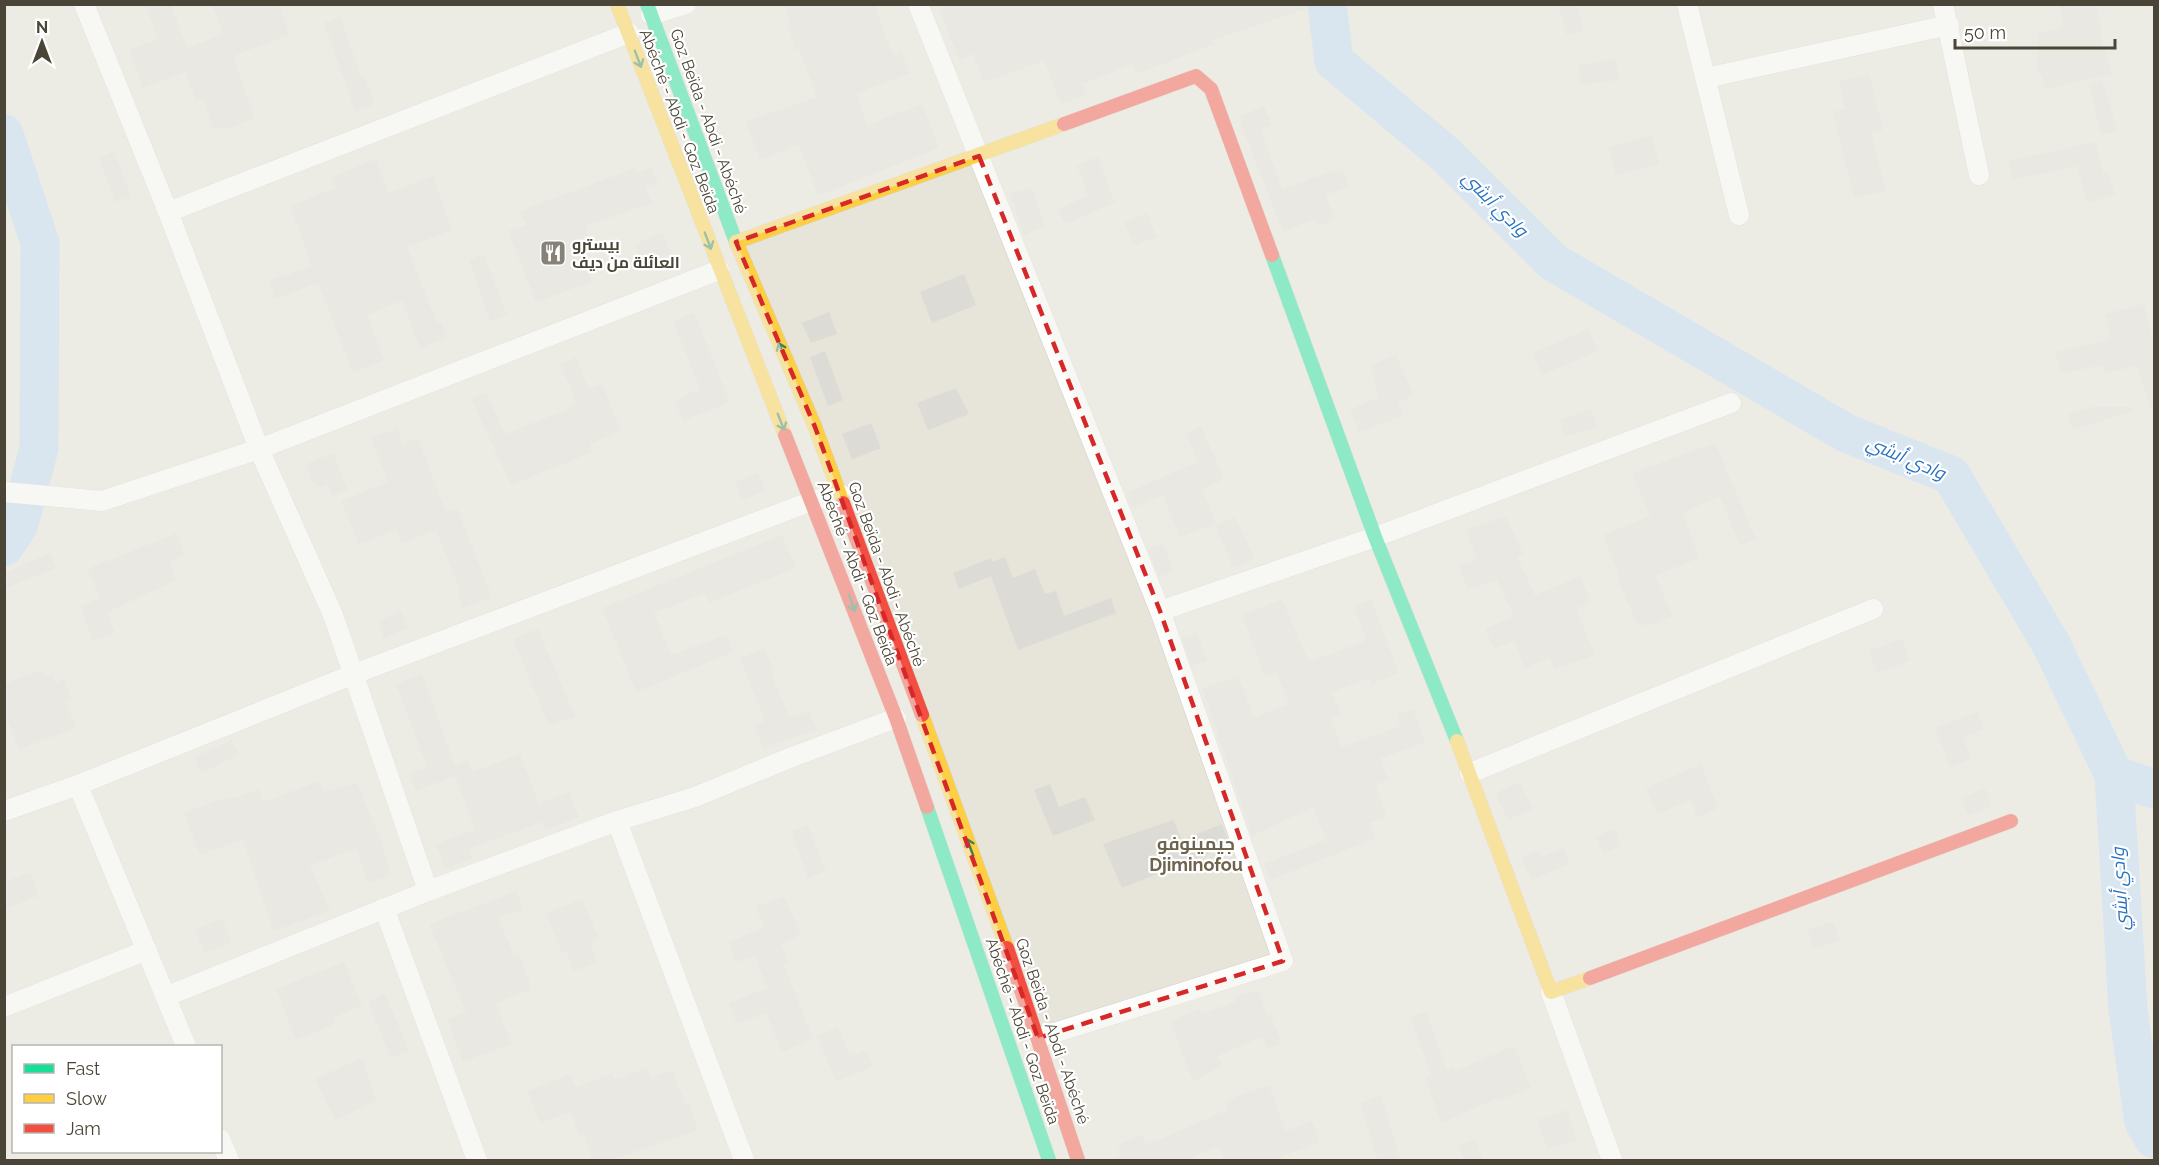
<svg xmlns="http://www.w3.org/2000/svg" width="2159" height="1165" font-family="Raleway,Cairo,sans-serif">
<style>
.residential{fill:#e7e4da;fill-rule:evenodd}
.lines{fill:none;stroke-linecap:round;stroke-linejoin:round}
.river{stroke:#bad8f3;stroke-width:39}
.building{fill:#dddbd5}
.street-casing{stroke:#d1cfca;stroke-width:21}
.fast-casing{stroke:#d3d0c3;stroke-width:15}
.slow-casing{stroke:#d3d0c3;stroke-width:15}
.jam-casing{stroke:#d3d0c3;stroke-width:15}
.street{stroke:#fdfdfc;stroke-width:20}
.fast{stroke:#16e098;stroke-width:14}
.slow{stroke:#ffcf43;stroke-width:14}
.jam{stroke:#f24e42;stroke-width:14}
.oneway{stroke:#36835e}
.marked{fill:none;stroke:#d62828;stroke-width:4.5;stroke-dasharray:12 8;stroke-linejoin:round}
.labels{text-anchor:middle;stroke-width:4.5;stroke-linejoin:round;paint-order:stroke}
.street-label{font-size:16px;fill:#4b4537;stroke:#fff}
.poi-label{font-size:16px;font-weight:bold;fill:#4b4537;stroke:#fff;text-anchor:start}
.water-label{font-size:18px;font-style:italic;fill:#2672c0;stroke:#fff}
.neighbourhood-label{font-size:18px;font-weight:bold;fill:#6e644d;stroke:#fff}
</style>
<rect width="100%" height="100%" fill="#f3f2ed"/>
<path class="residential" d="M5 5H2154V1160H5ZM14 1046H220V1152H14Z"/>
<g class="lines">
<g class="river">
<polyline points="1327,4 1334,61 1445,154 1553,262 1846,433 1951,475 2051,644 2114,775 2128,1010 2144,1122 2154,1139"/>
<polyline points="4,134 40,243 39,448 19,524 4,547"/>
<polyline points="2114,775 2154,789"/>
</g>
</g>
<g class="building">
<polygon points="145,4 171,4 187,48 223,34 212,4 279,4 289,35 233,56 255,118 227,129 225,126 214,130 203,98 196,101 185,72 143,88 129,50 158,39"/>
<polygon points="784,4 874,4 893,55 901,52 910,73 856,94 867,125 922,104 939,148 818,196 799,145 761,160 745,122 817,97 799,49 796,50 787,26 791,24"/>
<polygon points="951,4 1308,4 1309,8 1212,40 1214,44 1137,74 1133,64 1082,84 1086,95 1061,104 1044,61 984,82 973,54 959,60 939,9"/>
<polygon points="2074,4 2096,4 2103,35 2100,35 2112,74 2045,89 2041,74 2038,74 2038,34 2063,26 2060,6"/>
<polygon points="1578,5 1583,31 1566,35 1559,8"/>
<polygon points="340,17 361,76 364,75 375,104 355,111 324,23"/>
<polygon points="1616,59 1619,80 1581,85 1578,65"/>
<polygon points="1870,75 1883,130 1871,132 1886,191 1854,198 1833,112 1845,109 1839,81"/>
<polygon points="2102,80 2118,131 2101,135 2089,84"/>
<polygon points="1264,106 1272,125 1261,130 1282,189 1342,168 1349,186 1326,195 1335,219 1318,226 1315,219 1283,232 1238,117"/>
<polygon points="1652,135 1659,164 1616,175 1608,147"/>
<polygon points="2096,142 2103,174 2108,172 2115,195 2087,203 2077,166 2013,180 2008,161"/>
<polygon points="114,151 131,197 115,202 99,157"/>
<polygon points="1098,157 1115,203 1065,224 1058,209 1088,196 1077,165"/>
<polygon points="376,159 388,193 433,176 452,230 407,247 437,323 441,322 447,338 420,348 402,301 367,315 384,360 353,373 318,283 275,299 269,281 312,266 290,206 335,188 331,177"/>
<polygon points="652,167 658,183 645,187 652,203 586,226 589,236 577,240 592,282 536,302 508,231 526,225 520,211 635,168 637,173"/>
<polygon points="1031,187 1045,227 1024,235 1010,194"/>
<polygon points="1147,213 1157,237 1134,246 1124,222"/>
<polygon points="663,233 671,254 642,264 634,244"/>
<polygon points="484,254 507,315 490,321 469,260"/>
<polygon points="964,274 976,305 932,323 920,292"/>
<polygon points="2144,304 2152,336 2154,335 2154,407 2150,408 2137,365 2105,374 2102,365 2061,374 2055,352 2111,339 2105,314"/>
<polygon points="694,312 730,402 683,421 675,400 700,389 673,321"/>
<polygon points="829,312 837,334 811,343 802,323"/>
<polygon points="1588,329 1598,351 1542,375 1533,353"/>
<polygon points="825,351 843,400 828,406 810,357"/>
<polygon points="1396,355 1414,396 1398,402 1403,416 1359,432 1350,410 1379,397 1370,365"/>
<polygon points="576,357 589,389 602,384 621,431 590,444 593,452 511,485 471,399 486,393 505,434 569,409 568,406 576,402 560,364"/>
<polygon points="956,388 969,414 928,430 917,403"/>
<polygon points="2091,407 2133,407 2133,411 2073,430 2068,414"/>
<polygon points="1591,409 1597,427 1565,437 1559,420"/>
<polygon points="871,423 881,448 852,459 842,434"/>
<polygon points="1201,426 1224,479 1202,489 1216,523 1180,538 1163,495 1132,508 1126,493 1198,462 1186,433"/>
<polygon points="397,428 403,444 418,438 446,512 457,508 492,597 463,608 457,592 460,590 436,530 402,543 396,530 359,544 341,501 388,482 371,438"/>
<polygon points="1715,443 1756,539 1740,546 1720,497 1683,512 1699,558 1655,576 1673,616 1646,627 1645,623 1638,626 1617,579 1620,578 1603,535 1650,516 1632,473"/>
<polygon points="333,453 348,490 333,496 328,484 318,488 315,482 313,483 306,464"/>
<polygon points="758,473 765,491 742,500 735,482"/>
<polygon points="1506,516 1523,554 1517,557 1535,595 1580,576 1591,603 1576,609 1595,655 1554,669 1550,658 1525,668 1514,641 1494,649 1485,628 1514,617 1497,580 1468,590 1459,566 1477,560 1466,530"/>
<polygon points="1235,517 1255,558 1233,568 1215,525"/>
<polygon points="177,533 185,555 169,561 177,580 107,612 115,633 93,641 80,606 100,598 87,569"/>
<polygon points="782,535 796,568 709,603 705,593 654,613 671,655 726,635 733,652 636,692 602,608"/>
<polygon points="1163,544 1174,572 1159,577 1148,549"/>
<polygon points="50,553 56,568 6,588 4,573"/>
<polygon points="1005,557 1013,578 1035,569 1045,594 1056,591 1064,616 1111,598 1116,613 1018,650 991,576 959,589 953,573 991,558 992,562"/>
<polygon points="1282,599 1309,662 1367,640 1353,606 1371,599 1399,673 1371,684 1369,678 1332,692 1341,714 1330,718 1342,747 1401,726 1396,715 1413,709 1425,742 1380,759 1388,780 1376,785 1387,817 1370,823 1376,838 1270,880 1264,864 1326,840 1313,807 1252,836 1202,688 1238,676 1254,718 1289,704 1277,673 1265,677 1242,615"/>
<polygon points="401,611 408,628 384,638 378,621"/>
<polygon points="538,629 575,716 549,726 513,639"/>
<polygon points="1197,633 1207,661 1192,666 1182,638"/>
<polygon points="1902,639 1910,661 1877,673 1869,651"/>
<polygon points="765,648 775,674 772,676 790,718 809,711 817,730 763,748 754,725 765,721 740,658"/>
<polygon points="42,670 45,678 53,675 55,683 64,679 72,699 66,701 76,728 19,749 4,712 4,684"/>
<polygon points="422,674 455,765 468,760 472,772 520,754 539,804 569,792 579,817 545,830 541,822 469,849 473,858 445,869 436,844 475,829 455,776 416,791 409,773 427,767 396,684"/>
<polygon points="1977,712 1984,729 1963,737 1971,759 1950,767 1935,728"/>
<polygon points="232,740 239,755 201,773 194,757"/>
<polygon points="1701,764 1718,808 1697,817 1691,800 1657,814 1646,788"/>
<polygon points="319,781 323,792 357,783 381,840 391,875 368,883 356,849 310,865 330,911 273,931 243,839 200,855 184,813 227,797 228,800 259,789 264,802"/>
<polygon points="1520,782 1533,809 1508,820 1495,793"/>
<polygon points="1050,784 1059,807 1085,797 1095,820 1053,836 1034,790"/>
<polygon points="1985,788 1992,806 1968,816 1961,798"/>
<polygon points="1173,820 1182,840 1222,824 1230,845 1122,888 1103,844"/>
<polygon points="808,825 826,871 808,878 791,831"/>
<polygon points="1615,829 1621,846 1603,853 1596,836"/>
<polygon points="1563,848 1570,864 1531,880 1521,857 1539,850 1542,857"/>
<polygon points="31,872 38,896 4,909 4,882"/>
<polygon points="517,891 523,909 498,918 514,954 518,952 532,989 496,1003 511,1044 463,1062 447,1019 466,1012 429,924"/>
<polygon points="784,896 801,935 781,944 789,963 784,965 813,1039 782,1052 766,1013 737,1024 729,1003 767,988 755,956 736,962 728,942 764,928 756,907"/>
<polygon points="582,899 599,939 590,943 597,962 574,971 566,952 562,953 546,913"/>
<polygon points="222,918 232,943 204,953 195,929"/>
<polygon points="1833,921 1840,940 1814,949 1807,930"/>
<polygon points="344,962 362,1006 333,1018 335,1024 296,1040 276,989"/>
<polygon points="1258,990 1267,1016 1270,1014 1282,1043 1267,1049 1262,1037 1218,1056 1222,1065 1193,1082 1170,1021 1200,1009 1202,1014 1236,1001 1235,997"/>
<polygon points="385,993 409,1051 391,1058 368,1002"/>
<polygon points="1426,1011 1447,1070 1453,1067 1455,1071 1514,1046 1531,1088 1497,1101 1496,1099 1441,1123 1425,1077 1431,1075 1410,1017"/>
<polygon points="838,1027 850,1056 866,1050 873,1066 836,1082 817,1036"/>
<polygon points="362,1058 377,1101 335,1120 315,1079"/>
<polygon points="647,1067 651,1078 672,1070 686,1105 689,1104 698,1130 608,1161 593,1161 583,1133 579,1134 571,1112 540,1123 527,1091 570,1074 576,1087 612,1074 614,1079 620,1078"/>
<polygon points="1269,1085 1286,1131 1312,1121 1320,1142 1272,1161 1224,1161 1219,1146 1185,1161 1108,1161 1122,1154 1118,1145 1142,1135 1146,1144 1161,1139 1228,1109 1225,1101"/>
<polygon points="1381,1095 1401,1161 1378,1161 1360,1103"/>
<polygon points="1567,1110 1577,1140 1547,1149 1537,1120"/>
<polygon points="1475,1140 1483,1161 1464,1161 1458,1146"/>
</g>
<g class="lines">
<defs>
<g id="street">
<polyline points="84,4 168,212 259,449 333,615 428,891"/>
<polyline points="918,4 1160,611 1283,961 1038,1038"/>
<polyline points="1687,4 1739,215"/>
<polyline points="1943,4 1979,175"/>
<polyline points="651,15 686,4"/>
<polyline points="1706,78 1949,25"/>
<polyline points="168,212 629,33"/>
<polyline points="4,492 102,501 259,449 719,270"/>
<polyline points="1160,611 1375,537 1731,403"/>
<polyline points="1470,773 1873,609"/>
<polyline points="78,785 186,1046"/>
<polyline points="4,811 78,785 354,674 812,501 839,493"/>
<polyline points="617,821 744,1160"/>
<polyline points="384,908 477,1160"/>
<polyline points="1551,992 1612,1160"/>
<polyline points="167,996 428,891 617,821 695,797 792,757 896,718"/>
<polyline points="4,1007 147,950"/>
<polyline points="220,1139 229,1160"/>
</g>
<g id="fast">
<polyline points="647,4 736,242"/>
<polyline points="1272,255 1375,537 1457,741"/>
<polyline points="927,807 1049,1160"/>
</g>
<g id="slow">
<polyline points="617,4 785,435"/>
<polyline points="736,242 815,427 843,503"/>
<polyline points="736,242 1064,124"/>
<polyline points="922,715 1007,948"/>
<polyline points="1457,741 1551,992 1590,978"/>
</g>
<g id="jam">
<polyline points="1064,124 1196,76 1211,89 1272,255"/>
<polyline points="785,435 896,718 927,807"/>
<polyline points="843,503 922,715"/>
<polyline points="1007,948 1078,1160"/>
<polyline points="1590,978 2011,821"/>
</g>
</defs>
<use href="#street" class="street-casing"/>
<use href="#fast" class="fast-casing"/>
<use href="#slow" class="slow-casing"/>
<use href="#jam" class="jam-casing"/>
<use href="#street" class="street"/>
<use href="#fast" class="fast"/>
<use href="#slow" class="slow"/>
<use href="#jam" class="jam"/>
</g>
<defs><path id="oneway-shaft" d="M-6 0H5M1.5-3L5.5 0L1.5 3" fill="none" stroke-width="1.6" stroke-linecap="round" stroke-linejoin="round" transform="scale(1.5)"/></defs>
<g class="oneway">
<use href="#oneway-shaft" transform="translate(638 59) rotate(69)"/>
<use href="#oneway-shaft" transform="translate(708 241) rotate(69)"/>
<use href="#oneway-shaft" transform="translate(782 351) rotate(-113)"/>
<use href="#oneway-shaft" transform="translate(781 422) rotate(68)"/>
<use href="#oneway-shaft" transform="translate(852 603) rotate(69)"/>
<use href="#oneway-shaft" transform="translate(970 847) rotate(-111)"/>
</g>
<path d="M0 0H2159V1165H0ZM979 156 1160 611 1283 961 1038 1038 815 427 736 242Z" fill="#f3f2ed" fill-opacity=".55" fill-rule="evenodd"/>
<path class="marked" d="M979 156 1160 611 1283 961 1038 1038 815 427 736 242Z"/>
<defs>
<symbol id="restaurant-square" viewBox="-11 -11 22 22"><rect x="-9" y="-9" width="18" height="18" rx="4" fill="#868277" stroke="#fff"/><path d="M-5-6h1v4h1v-4h1v4h1v-4h1v5L-1.5 .5V6h-2V.5L-5-1ZM5-6V6H3V1.5H1.5Q1.5-4 5-6Z" fill="#fff"/></symbol>
</defs>
<g fill-rule="evenodd">
<use href="#restaurant-square" x="538" y="238" width="30" height="30"/>
</g>
<g class="labels">
<g class="street-label">
<text transform="translate(680 121) rotate(69)" y="6">Abéché - Abdi - Goz Beïda</text>
<text transform="translate(709 121) rotate(70)" y="6">Goz Beïda - Abdi - Abéché</text>
<text transform="translate(858 573) rotate(69)" y="6">Abéché - Abdi - Goz Beïda</text>
<text transform="translate(887 574) rotate(70)" y="6">Goz Beïda - Abdi - Abéché</text>
<text transform="translate(1023 1031) rotate(71)" y="6">Abéché - Abdi - Goz Beïda</text>
<text transform="translate(1053 1031) rotate(71)" y="6">Goz Beïda - Abdi - Abéché</text>
</g>
<g class="poi-label">
<text x="572" y="250">بيسترو<tspan x="572" dy="18">العائلة من ديف</tspan></text>
</g>
<g class="water-label">
<text transform="translate(1495 204) rotate(45)" y="6">وادي أبشي</text>
<text transform="translate(1906 458) rotate(23)" y="6">وادي أبشي</text>
<text transform="translate(2120 889) rotate(-93)" y="6">وادي أبشي</text>
</g>
<g class="neighbourhood-label">
<text x="1196" y="850">جيمينوفو<tspan x="1196" dy="21">Djiminofou</tspan></text>
</g>
</g>
<rect width="2159" height="1165" fill="none" stroke="#4b4537" stroke-width="12"/>
<rect x="12" y="1045" width="210" height="108" fill="#ffffff" stroke="#b7b5af" stroke-width="1.5"/>
<rect x="24" y="1064" width="30" height="9" fill="#16e098" stroke="#b7b5af" stroke-width="1.5"/>
<text x="66" y="1075" font-size="18" fill="#4b4537">Fast</text>
<rect x="24" y="1094" width="30" height="9" fill="#ffcf43" stroke="#b7b5af" stroke-width="1.5"/>
<text x="66" y="1105" font-size="18" fill="#4b4537">Slow</text>
<rect x="24" y="1124" width="30" height="9" fill="#f24e42" stroke="#b7b5af" stroke-width="1.5"/>
<text x="66" y="1135" font-size="18" fill="#4b4537">Jam</text>
<g transform="translate(42 42)" stroke="#ffffff" stroke-width="4.5" paint-order="stroke">
<path d="M0-4.5L10 22L0 15L-10 22Z" fill="#4b4537"/>
<text y="-9" font-size="16" font-weight="bold" text-anchor="middle" fill="#4b4537">N</text>
</g>
<path d="M1955 39v9h160v-9" fill="none" stroke="#4b4537" stroke-width="3"/>
<text x="1964" y="39" font-size="18" fill="#4b4537" stroke="#ffffff" stroke-width="4.5" paint-order="stroke">50 m</text>
</svg>
